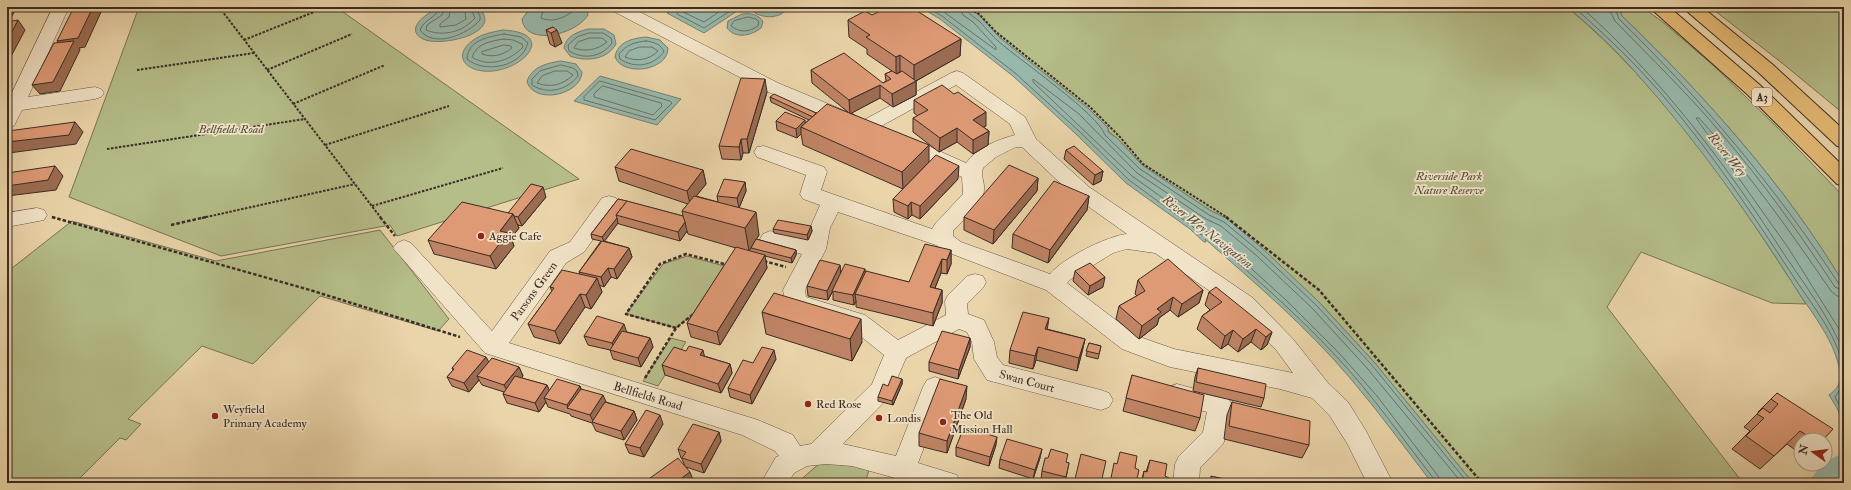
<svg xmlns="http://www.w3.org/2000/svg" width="1851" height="490" font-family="'IM FELL Double Pica',serif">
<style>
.green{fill:#b5bd89;stroke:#787456}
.water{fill:#98b8ab;stroke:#738075}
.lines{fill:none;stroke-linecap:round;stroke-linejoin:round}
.shore{stroke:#6a7268;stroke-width:1}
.river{fill:#98b8ab;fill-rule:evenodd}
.minor-casing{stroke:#675545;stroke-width:1}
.highway-casing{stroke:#3b2b24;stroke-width:2}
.path-far1{stroke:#3b2b24;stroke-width:2;stroke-dasharray:2.5 1.5;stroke-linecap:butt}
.path{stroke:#3b2b24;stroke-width:2.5;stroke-dasharray:3.5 2;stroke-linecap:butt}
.minor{fill:#f1e3c7;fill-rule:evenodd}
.highway{fill:#e5ba74;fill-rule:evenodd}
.wall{fill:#bf8465;stroke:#3b2b24}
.shaded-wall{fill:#9b6c52;stroke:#3b2b24}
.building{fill:#de9a75;stroke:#3b2b24}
.poi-dot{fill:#8f2418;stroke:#f1e3c7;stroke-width:1.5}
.labels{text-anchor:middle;stroke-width:3.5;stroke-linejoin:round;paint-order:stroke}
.shield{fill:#f1e3c7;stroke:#726255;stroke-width:1}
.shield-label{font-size:11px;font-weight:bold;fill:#3b2b24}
.park-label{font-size:12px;font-style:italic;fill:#534838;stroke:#f1e3c7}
.poi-label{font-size:12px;fill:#3b2b24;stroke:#f1e3c7;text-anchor:start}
.street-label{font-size:12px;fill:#3b2b24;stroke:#f1e3c7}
.water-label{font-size:13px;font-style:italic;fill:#524e46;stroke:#f1e3c7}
</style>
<rect width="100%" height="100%" fill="#ead4a9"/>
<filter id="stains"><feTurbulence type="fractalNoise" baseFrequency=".005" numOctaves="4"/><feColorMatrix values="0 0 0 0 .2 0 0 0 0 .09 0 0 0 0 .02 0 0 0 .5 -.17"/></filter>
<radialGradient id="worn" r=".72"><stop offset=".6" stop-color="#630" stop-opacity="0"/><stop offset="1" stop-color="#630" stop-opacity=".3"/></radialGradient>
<g class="green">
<polygon points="139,7 336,7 579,179 397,236 390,225 221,256 69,197"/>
<path d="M967 7H1567C1665 89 1738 198 1806 304L1772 303 1641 252 1607 307 1743 483H1473L1374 362 1319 302 1226 218 1211 211 1142 165 1118 139 1108 131V128C1076 96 1039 70 1005 42 991 30 982 18 967 7Z"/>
<path d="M1623 7H1642L1664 23 1714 66 1775 125 1844 197V284C1785 185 1705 96 1622 16L1620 10Z"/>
<polygon points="1710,7 1832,7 1844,9 1844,114 1782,63"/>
<polygon points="72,221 216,261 380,230 449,319 438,331 320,296 253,364 202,346 128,419 141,424 126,440 120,438 75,483 7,483 7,272"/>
<polygon points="687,256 728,267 702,307 676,328 626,314 663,264"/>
<polygon points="671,338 686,342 658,386 643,381"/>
<polygon points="821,462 853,465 869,470 865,483 797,483"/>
</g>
<g class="water">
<path d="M442 7C452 7 466 4 476 7 479 8 482 11 483 13 496 35 439 47 423 39 402 28 431 10 442 7Z"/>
<path d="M531 7H587L588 15C576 35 525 47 522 19Z"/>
<polygon points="676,7 743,7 704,33 667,13"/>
<path d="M752 7H788V8C781 18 766 19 755 13Z"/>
<path d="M920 7 968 8 979 15 1000 38 1089 109 1108 128V132L1118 139 1142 165 1211 211 1226 218 1263 249 1319 302 1374 362 1473 483H1432C1405 448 1379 412 1350 378 1307 327 1255 283 1205 239L1206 242H1204L1190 229 1126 183 1076 134 1013 76 940 19Z"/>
<path d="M1567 7H1623L1620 11 1622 16C1705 96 1785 185 1844 284V424L1837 408 1829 395C1837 389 1841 384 1840 373 1836 342 1813 315 1797 290 1749 214 1697 141 1637 74 1616 50 1592 27 1567 7Z"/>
<path d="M742 14C750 13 759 14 763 22L761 28C751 36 735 39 727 28L728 21Z"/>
<path d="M588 29H604L614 35 616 44C607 60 586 62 570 56L564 48C566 36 577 32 588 29Z"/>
<path d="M503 30C561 33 519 75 483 71 464 69 454 55 472 41 481 34 492 32 503 30Z"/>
<path d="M646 37 660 40 668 48C668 71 623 77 615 57 617 42 633 38 646 37Z"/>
<path d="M561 61 576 64 582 72C581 95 535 105 527 82 531 67 547 63 561 61Z"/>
<polygon points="600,76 681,99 657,125 574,101"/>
</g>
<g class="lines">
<g class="shore">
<path d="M440 7C437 18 424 19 420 30 434 49 468 34 480 20V16L475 7"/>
<path d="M445 7 442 15 427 25 426 30C443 37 463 32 475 18L470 7"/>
<polyline points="451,7 449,17 440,24 440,27 456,25 466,19 464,7"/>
<path d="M544 7 541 18C552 23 564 18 573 11V7"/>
<polyline points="678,7 677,14 704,28 736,7"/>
<polyline points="683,7 683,12 704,22 726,7"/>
<path d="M927 7 942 16 1015 73 1079 131 1129 180 1192 226 1200 234 1210 238C1253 276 1297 314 1336 356 1372 394 1402 438 1434 479L1435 483"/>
<polyline points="937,7 996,50 996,47 973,22 963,15 960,7"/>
<path d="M965 7C967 14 975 17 980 22 986 28 992 36 999 42 1020 60 1098 114 1105 135L1140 169 1209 215 1224 222 1260 252 1316 305 1371 364 1468 483"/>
<path d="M1574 7C1596 27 1617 46 1638 68 1698 131 1747 206 1795 279 1814 308 1839 337 1844 372 1845 383 1840 389 1835 397L1844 414"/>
<path d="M1581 7C1663 80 1727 166 1786 257 1807 288 1830 318 1844 353"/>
<path d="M1612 7 1611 13 1615 21C1651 58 1688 94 1721 133 1763 182 1800 234 1835 287L1844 291"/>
<path d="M1618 7 1616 11 1619 19C1702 100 1775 187 1839 284L1844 286"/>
<path d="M748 17 756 19 759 22 758 26C749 32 740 33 731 26L734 21Z"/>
<path d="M589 33H603L611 38 612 43C602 57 584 60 569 51L568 45 577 37Z"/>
<path d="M504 34 521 37 528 43C521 67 485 74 467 59 468 40 488 37 504 34Z"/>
<path d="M590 38H602L607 42C597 50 586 52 574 48L578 42Z"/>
<path d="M504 39 513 40 522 44 523 47C510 61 488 68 472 57 477 43 491 41 504 39Z"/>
<path d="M646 41C654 42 661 44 664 52 653 66 635 69 620 59L619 54C626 45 635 42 646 41Z"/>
<path d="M504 45 511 46 512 48C503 55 493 58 482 54V52Z"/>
<path d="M640 47H652L658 51C649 60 637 62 625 57L629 51Z"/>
<path d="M561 65 573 68 577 71 578 76C567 90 548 95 532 85V79L540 71Z"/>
<path d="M555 71H567L573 75C563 85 550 88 537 83L542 76Z"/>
<polygon points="600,81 670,101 672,103 655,120 584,100 584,97"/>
<polygon points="603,86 661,103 662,106 653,115 594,97 594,94"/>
<path d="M1844 297 1837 296 1831 291C1790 231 1748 172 1699 118H1696L1789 249 1844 337"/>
<polyline points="1440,483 1438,476 1377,396 1339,353 1286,300 1213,234 1203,230 1195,221 1132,176 1033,82 1033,79 1079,114 1137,173 1206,219 1221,226 1257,256 1312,308 1367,368 1462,483"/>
</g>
<path class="river" d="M1844 453V483H1809C1817 467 1828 459 1844 453Z"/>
<defs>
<g id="minor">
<polygon points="53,7 69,7 28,97 95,87 101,89 104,93 101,97 95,99 22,110 14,126 7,128 7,103"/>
<polygon points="609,7 630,7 778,83 855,115 857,119 855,123 848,125 841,123 766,91 611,10"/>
<path d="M957 71 963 73 1025 117 1036 139 1089 187 1253 298 1293 339 1328 383 1348 402 1366 431 1393 483H1367L1348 445 1330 416 1312 398 1280 389 1170 367 1122 349 1046 290 947 252 936 245 838 212 830 228 826 249 805 290 806 297 865 315 898 340 946 315 945 301 948 295 967 276 975 274 983 276 986 282 983 288 967 304 968 314 984 320 994 342 997 357 1003 365 1101 390 1109 393 1113 400 1109 407 1101 410 987 380 974 359 972 342 967 332 959 329 906 358 889 397 843 444 896 456 923 387 927 380 935 377 943 380 947 387 918 463 957 475 961 483H913L852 466 826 464 807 466 794 473 788 483H761L776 457 779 456 775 451 742 435 485 353 393 248 397 243 404 240 411 243 492 331 550 251 570 242 602 198 609 196 616 198 619 203 584 252 566 263 509 343 758 420 793 435 800 446 811 444 872 384 884 355 849 327 788 308 785 302 783 290 802 254 763 244 760 239 763 234 770 231 807 239 810 228 820 205 803 199 800 194 806 175 757 157 754 152 757 147 764 146 824 167 827 172 821 190 932 229 935 224 963 194 962 177 896 146 893 142 896 138 903 136 910 138 966 163C978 147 997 140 1015 135L1010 124 956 85 874 130 867 132 860 130 858 126 860 122 951 73ZM1016 147H1022L1075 197 1127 234C1107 236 1063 258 1050 274L961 242 953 236V231C962 221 983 204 984 190 985 182 980 176 983 168L996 157ZM1127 249 1155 253 1237 310 1277 351 1293 373 1174 349 1137 336 1067 283 1071 279 1113 253Z"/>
<polygon points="37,208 44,210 47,215 44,220 7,227 7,213"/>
<polygon points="1177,384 1228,398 1232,405 1226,437 1223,444 1200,468 1199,483 1173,483 1175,464 1179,456 1203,432 1207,412 1169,401 1165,394 1169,387"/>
</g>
<g id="highway">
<polygon points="1649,7 1669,7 1761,86 1844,167 1844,186 1837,184 1747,94"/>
<polygon points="1682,7 1702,7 1772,64 1844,130 1844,148 1837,146 1758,72"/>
</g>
</defs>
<use href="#minor" class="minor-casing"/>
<use href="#highway" class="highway-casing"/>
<g class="path-far1">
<polyline points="219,7 381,218"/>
<polyline points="967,7 979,14 996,32 1090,107 1120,137 1143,164 1228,218"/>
<polyline points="221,10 229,7"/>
<polyline points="244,40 314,12"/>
<polyline points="137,70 254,53"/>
<polyline points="267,70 352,34"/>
<polyline points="293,104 385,65"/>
<polyline points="325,145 449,106"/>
<polyline points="107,149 305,119"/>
<polyline points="372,206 503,168"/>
<polyline points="52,217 56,218"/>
<polyline points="202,218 355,184"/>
</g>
<g class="path">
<polyline points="52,217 310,290 460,337"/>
<polyline points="380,217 395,236"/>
<polyline points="1226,217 1319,290 1482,483"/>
<polyline points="171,225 206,217"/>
<polyline points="764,261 786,267"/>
<polyline points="676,328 626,314 660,264 686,254 728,265"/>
<polyline points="645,378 676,328 696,312"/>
</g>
<use href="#minor" class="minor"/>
<use href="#highway" class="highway"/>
</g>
<g class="wall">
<polygon points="872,15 961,39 960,56 916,81 916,95 893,107 880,98 851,113 929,162 907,185 958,179 920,219 912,215 908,219 894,212 893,199 903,189 803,145 801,134 797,138 777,130 776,121 805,123 809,120 771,102 770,97 816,113 848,112 812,83 811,70 883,83 886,81 885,74 892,71 867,54 867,49 849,37 848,20"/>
<polygon points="553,27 562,43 555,47 550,44 546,30"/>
<polygon points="767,92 749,153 743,153 741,160 722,159 719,146"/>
<polygon points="914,100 986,126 983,127 989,131 988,145 973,154 957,142 939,152 913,132 913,118 918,116 914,113"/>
<polygon points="1066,150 1103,171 1101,181 1093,185 1064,159"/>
<polygon points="615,167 703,170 706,184 696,196 718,202 717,196 745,182 746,191 739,208 759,235 756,239 796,250 796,255 792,263 765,256 767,268 720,345 691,337 687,323 736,248 688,234 687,231 680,241 619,224 618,223 604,241 629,248 632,257 617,279 611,277 604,287 599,285 602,292 591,309 585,307 560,344 534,337 528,324 552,291 550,287 580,274 579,272 601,241 592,239 591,234 618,199 683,216 682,211 688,204 619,181"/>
<polygon points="1038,178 1037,191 993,244 964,230 964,217"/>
<polygon points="1089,196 1087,210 1048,263 1012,248 1013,234"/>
<polygon points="546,197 522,226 518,225 519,228 511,238 514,246 496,269 434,254 428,240 508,213"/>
<polygon points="811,226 812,231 808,240 774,233 773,229"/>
<polygon points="951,250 951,264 947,274 941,273 935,288 942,290 942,303 933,326 856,307 856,301 854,305 833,300 833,291 828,300 808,296 807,286 840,265 841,273 865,272 909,282"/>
<polygon points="1075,271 1103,287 1088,295 1073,281"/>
<polygon points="1138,280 1203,290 1199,303 1178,317 1170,310 1159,318 1157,325 1139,339 1116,319 1119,306 1137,296 1135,294"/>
<polygon points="1209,292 1272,332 1267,345 1261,350 1251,342 1238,352 1228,344 1221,349 1197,329 1202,316 1210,310 1205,305"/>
<polygon points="762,312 862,342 852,361 766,334"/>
<polygon points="1047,329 1085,339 1082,352 1077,371 1036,360 1033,369 1009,363 1010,350"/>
<polygon points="627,332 650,338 653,347 641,367 613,359 610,350 588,345 584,336"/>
<polygon points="970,338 970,347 958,379 929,371 929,362"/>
<polygon points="1089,343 1101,346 1098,359 1086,356"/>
<polygon points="704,356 730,364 732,373 721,393 665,375 662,365"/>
<polygon points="776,359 752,404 730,397 728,388 753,363"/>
<polygon points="489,362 519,367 523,376 521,378 547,385 549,391 580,386 581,389 606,402 634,411 637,420 624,440 596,431 592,423 571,416 570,414 548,407 546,402 539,412 507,403 503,394 504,392 482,385 479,380 469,392 452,386 447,377 453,370 452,368"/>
<polygon points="1198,368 1264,398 1261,407 1193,391 1195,377"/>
<polygon points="1132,375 1200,418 1195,431 1123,411"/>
<polygon points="902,379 902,384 893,405 878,401 878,397 888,386"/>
<polygon points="1777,393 1823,440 1801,440 1801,454 1787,444 1774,456 1760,469 1732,449 1750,431 1744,427 1758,413 1758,412"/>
<polygon points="966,399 947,453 919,446 919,433"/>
<polygon points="1232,402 1309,445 1302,458 1224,439 1227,415"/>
<polygon points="663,424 644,457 629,453 625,444"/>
<polygon points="719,432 721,441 704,473 686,467 693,480 689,483 643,483 685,466 682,459 681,458 678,449"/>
<polygon points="996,445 989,466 956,456 956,447"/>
<polygon points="1040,458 1033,479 999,468 1000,459"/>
<polygon points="1150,460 1165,476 1168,483 1141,483 1144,471 1146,472"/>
<polygon points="1066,462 1069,463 1065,483 1055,483 1041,479 1042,471"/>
</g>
<g class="shaded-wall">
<polygon points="7,7 17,7 7,25"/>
<polygon points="84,7 106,7 105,8 101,8 102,10 85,47 79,48 80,50 60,91 40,94 32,85 64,50 57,41"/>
<polygon points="18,20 25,30 7,64 7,41"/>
<polygon points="557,30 562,43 555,47 551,33"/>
<polygon points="961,39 960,56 914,82 914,65"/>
<polygon points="900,55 900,72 896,74 896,57"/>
<polygon points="7,69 9,72 7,76"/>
<polygon points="765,79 767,92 749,153 747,139"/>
<polygon points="916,81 916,95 893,107 892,94"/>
<polygon points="880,85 880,98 850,114 849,100"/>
<polygon points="986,112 986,126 973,133 973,120"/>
<polygon points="805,120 806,129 801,127 801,134 797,138 796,129"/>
<polygon points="75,122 83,132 76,144 9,153 7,151 7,142"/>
<polygon points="957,128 957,142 939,152 940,138"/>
<polygon points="989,131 988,145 973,154 973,140"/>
<polygon points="741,139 743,153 741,160 739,147"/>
<polygon points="929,145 929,162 903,189 902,172"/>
<polygon points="55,166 63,176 56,190 7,196 7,186"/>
<polygon points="959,166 958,179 920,219 920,206"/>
<polygon points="703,170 706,184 690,204 687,191"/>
<polygon points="1103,171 1101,181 1093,185 1095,175"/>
<polygon points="1038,178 1037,191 993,244 994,230"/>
<polygon points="745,182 746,191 739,208 737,198"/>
<polygon points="543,187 546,197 522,226 518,217"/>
<polygon points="1089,196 1087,210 1048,263 1050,250"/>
<polygon points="911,202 912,215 908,219 908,206"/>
<polygon points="756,212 759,235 749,251 745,228"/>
<polygon points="513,214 519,228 511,238 514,246 496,269 490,256 500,231"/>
<polygon points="617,218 618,223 604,242 602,237"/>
<polygon points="685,222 687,231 680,241 678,232"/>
<polygon points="811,226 812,231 808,240 807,235"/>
<polygon points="629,248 632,257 617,279 614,269"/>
<polygon points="796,250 796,255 792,263 791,258"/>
<polygon points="951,250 951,264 947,274 947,260"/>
<polygon points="765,255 767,268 720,345 717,332"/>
<polygon points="942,259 941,273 930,300 930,287"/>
<polygon points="840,265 841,274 828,300 827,291"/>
<polygon points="608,268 611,277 604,287 601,277"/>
<polygon points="865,269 866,278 855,294 856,301 854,305 853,295"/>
<polygon points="1105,277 1103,287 1088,295 1090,286"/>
<polygon points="597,278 602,292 591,309 586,295"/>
<polygon points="942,290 942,303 933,326 933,313"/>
<polygon points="1203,290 1199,303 1178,317 1182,304"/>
<polygon points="580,294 585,307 560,344 555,331"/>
<polygon points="1173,297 1170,310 1159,318 1157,325 1139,339 1142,326 1157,309"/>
<polygon points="1049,318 1047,331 1045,329"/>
<polygon points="861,319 862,342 852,361 850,339"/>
<polygon points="624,324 627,333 615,352 612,343"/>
<polygon points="1256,329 1251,342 1238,352 1243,339"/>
<polygon points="1233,330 1228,344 1221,349 1225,336"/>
<polygon points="1272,332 1267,345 1261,350 1266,337"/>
<polygon points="650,338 653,347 641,367 638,358"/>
<polygon points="970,338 970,347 958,379 959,370"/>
<polygon points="1085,339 1082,352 1077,371 1079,358"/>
<polygon points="1038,347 1036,360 1033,369 1035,356"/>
<polygon points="703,350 705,359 700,355"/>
<polygon points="774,350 776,359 752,404 750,395"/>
<polygon points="486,357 491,366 477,376 479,380 469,392 464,383"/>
<polygon points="730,364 732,373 721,393 718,384"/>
<polygon points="519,367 523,376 509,394 504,385"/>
<polygon points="902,379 902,384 893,405 892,401"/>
<polygon points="547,385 551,394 544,398 546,402 539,412 535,403"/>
<polygon points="580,386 583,395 568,408 567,405"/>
<polygon points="967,386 966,399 947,453 947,441"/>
<polygon points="603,395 607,404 594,423 590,415"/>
<polygon points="634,411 637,420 624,440 621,431"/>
<polygon points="660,415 663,424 644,457 640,448"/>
<polygon points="719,432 721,441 704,473 701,464"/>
<polygon points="997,437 996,445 989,466 990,457"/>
<polygon points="1042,449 1040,458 1033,479 1035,470"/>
<polygon points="690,472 693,480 689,483 675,483"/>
</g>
<g class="building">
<polygon points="74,7 93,7 78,38 57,41"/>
<polygon points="888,7 911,7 961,39 914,65 900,55 896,57 866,37 870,35 848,20 865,11 872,15"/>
<polygon points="18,20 7,41 7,22"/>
<polygon points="553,27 557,30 551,33 546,30"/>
<polygon points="74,41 53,82 32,85 54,43"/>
<polygon points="844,53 883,83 891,79 885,74 892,71 897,74 902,71 916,81 892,94 880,85 849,100 811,70"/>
<polygon points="741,78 765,79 747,139 741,139 739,147 719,146"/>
<polygon points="942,85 954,94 958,92 986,112 973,120 989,131 973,140 957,128 940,138 913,118 928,110 914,100"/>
<polygon points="774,94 816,113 813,117 770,97"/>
<polygon points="827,104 929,145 902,172 801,127"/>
<polygon points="785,112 805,120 796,129 776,121"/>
<polygon points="75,122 69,135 7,142 7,132 8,131"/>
<polygon points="1074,146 1103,171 1095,175 1066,150"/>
<polygon points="631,149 703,170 687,191 615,167"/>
<polygon points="936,155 959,166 920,206 911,202 908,206 893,199"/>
<polygon points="1009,165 1038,178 994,230 964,217"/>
<polygon points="55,166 48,180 7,186 7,173"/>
<polygon points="724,179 745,182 737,198 717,196"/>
<polygon points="1054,181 1089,196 1050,250 1013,234"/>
<polygon points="531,184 543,187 518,217 514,216 513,214 508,213"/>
<polygon points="694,196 756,212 745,228 682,211"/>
<polygon points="618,199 627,201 616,215 617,218 602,237 591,234"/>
<polygon points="627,201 683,216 685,222 678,232 616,215"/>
<polygon points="462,202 513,214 500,231 508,233 490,256 428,240"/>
<polygon points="778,220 811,226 807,235 773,229"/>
<polygon points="756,239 796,250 791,258 751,248"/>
<polygon points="602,241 629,248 614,269 608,268 601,277 579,272"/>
<polygon points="925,244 951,250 947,260 942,259 930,287 942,290 933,313 855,294 866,271 909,282"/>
<polygon points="736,247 765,255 717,332 687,323"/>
<polygon points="1168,259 1203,290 1182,304 1173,297 1157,309 1161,312 1142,326 1119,306 1145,291 1138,280"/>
<polygon points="820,260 840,265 827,291 807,286"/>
<polygon points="1090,263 1105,277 1090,286 1075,271"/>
<polygon points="845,264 865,269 853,295 832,291"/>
<polygon points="562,270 597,278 586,295 580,294 555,331 528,324 554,288 550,287"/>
<polygon points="1216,287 1272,332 1266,337 1256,329 1243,339 1233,330 1225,336 1202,316 1222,302 1209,292"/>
<polygon points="774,293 861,319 850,339 762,312"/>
<polygon points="1023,312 1049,318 1045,329 1085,339 1079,358 1038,347 1035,356 1010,350"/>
<polygon points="597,316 624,324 612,343 584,336"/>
<polygon points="622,331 650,338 638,358 610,350"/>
<polygon points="942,331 970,338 959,370 929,362"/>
<polygon points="1089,343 1101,346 1099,354 1086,351"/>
<polygon points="689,346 703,350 700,355 730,364 718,384 662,365 674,347 686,351"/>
<polygon points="762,347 774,350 750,395 728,388 743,360 753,363"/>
<polygon points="467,350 486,357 464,383 447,377 454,369 452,368"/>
<polygon points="492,358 519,367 504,385 477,376"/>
<polygon points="1198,368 1266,384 1264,398 1196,382"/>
<polygon points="1132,375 1204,395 1200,418 1126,398"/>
<polygon points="515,376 547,385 535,403 503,394"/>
<polygon points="892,376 902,379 892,401 878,397 883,384 888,386"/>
<polygon points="557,379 580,386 567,405 544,398"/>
<polygon points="940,379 967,386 947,441 919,433"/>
<polygon points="581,389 603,395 590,415 567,408"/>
<polygon points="1777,393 1833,429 1823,440 1814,440 1800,431 1774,456 1746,436 1764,418 1757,414 1763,408 1770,413 1778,404 1771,399"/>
<polygon points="605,402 634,411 621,431 592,422"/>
<polygon points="1232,402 1310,421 1309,445 1229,426"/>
<polygon points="646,410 660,415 640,448 625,444"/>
<polygon points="693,424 719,432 701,464 682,458 686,452 678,449"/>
<polygon points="964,427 997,437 990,457 956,447"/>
<polygon points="1007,439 1042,449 1035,470 1000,459"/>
<polygon points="1051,449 1068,454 1066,462 1069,463 1066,477 1042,471 1045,458 1048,458"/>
<polygon points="1120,452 1137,456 1135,468 1139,470 1136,483 1110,483 1114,463 1117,464"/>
<polygon points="1081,454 1106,461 1101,483 1074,483"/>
<polygon points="678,458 690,472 675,483 643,483"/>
<polygon points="1150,460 1167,464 1165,476 1169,478 1168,483 1142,483 1144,471 1147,472"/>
<polygon points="1211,476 1229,480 1228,483 1210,483"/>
</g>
<g class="poi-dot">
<circle cx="481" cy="236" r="4"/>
<circle cx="808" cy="404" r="4"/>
<circle cx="215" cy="416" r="4"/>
<circle cx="879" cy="418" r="4"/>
<circle cx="943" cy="422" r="4"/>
</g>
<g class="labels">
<rect class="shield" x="1752" y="88" width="20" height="18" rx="3"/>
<g class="shield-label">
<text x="1762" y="101">A3</text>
</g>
<g class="park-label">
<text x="231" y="133">Bellfields Road</text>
<text x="1449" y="180">Riverside Park<tspan x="1449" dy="14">Nature Reserve</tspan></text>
</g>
<g class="poi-label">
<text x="489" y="240">Aggie Cafe</text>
<text x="816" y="408">Red Rose</text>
<text x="223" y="413">Weyfield<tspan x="223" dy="14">Primary Academy</tspan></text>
<text x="951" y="419">The Old<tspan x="951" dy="14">Mission Hall</tspan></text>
<text x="887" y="422">Londis</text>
</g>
<g class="street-label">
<text transform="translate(534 291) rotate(-54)" y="4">Parsons Green</text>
<text transform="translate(1027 381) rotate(15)" y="4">Swan Court</text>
<text transform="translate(648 396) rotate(17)" y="4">Bellfields Road</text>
</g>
<g class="water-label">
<text transform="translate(1728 154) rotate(51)" y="5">River Wey</text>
<text transform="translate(1208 231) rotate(38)" y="5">River Wey Navigation</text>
</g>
</g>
<rect width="1851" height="490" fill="none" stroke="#ead4a9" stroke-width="24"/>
<rect x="8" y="8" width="1835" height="474" fill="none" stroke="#3b2b24" stroke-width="2"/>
<rect x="12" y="12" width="1827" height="466" fill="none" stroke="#3b2b24"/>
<g transform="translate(1813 452) rotate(284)"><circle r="19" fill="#f1e3c7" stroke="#a89986"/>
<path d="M0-3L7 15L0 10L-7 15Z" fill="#8f2418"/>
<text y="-6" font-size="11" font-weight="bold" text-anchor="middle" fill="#3b2b24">N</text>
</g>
<rect width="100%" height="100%" filter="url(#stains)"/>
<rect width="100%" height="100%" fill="url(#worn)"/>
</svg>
